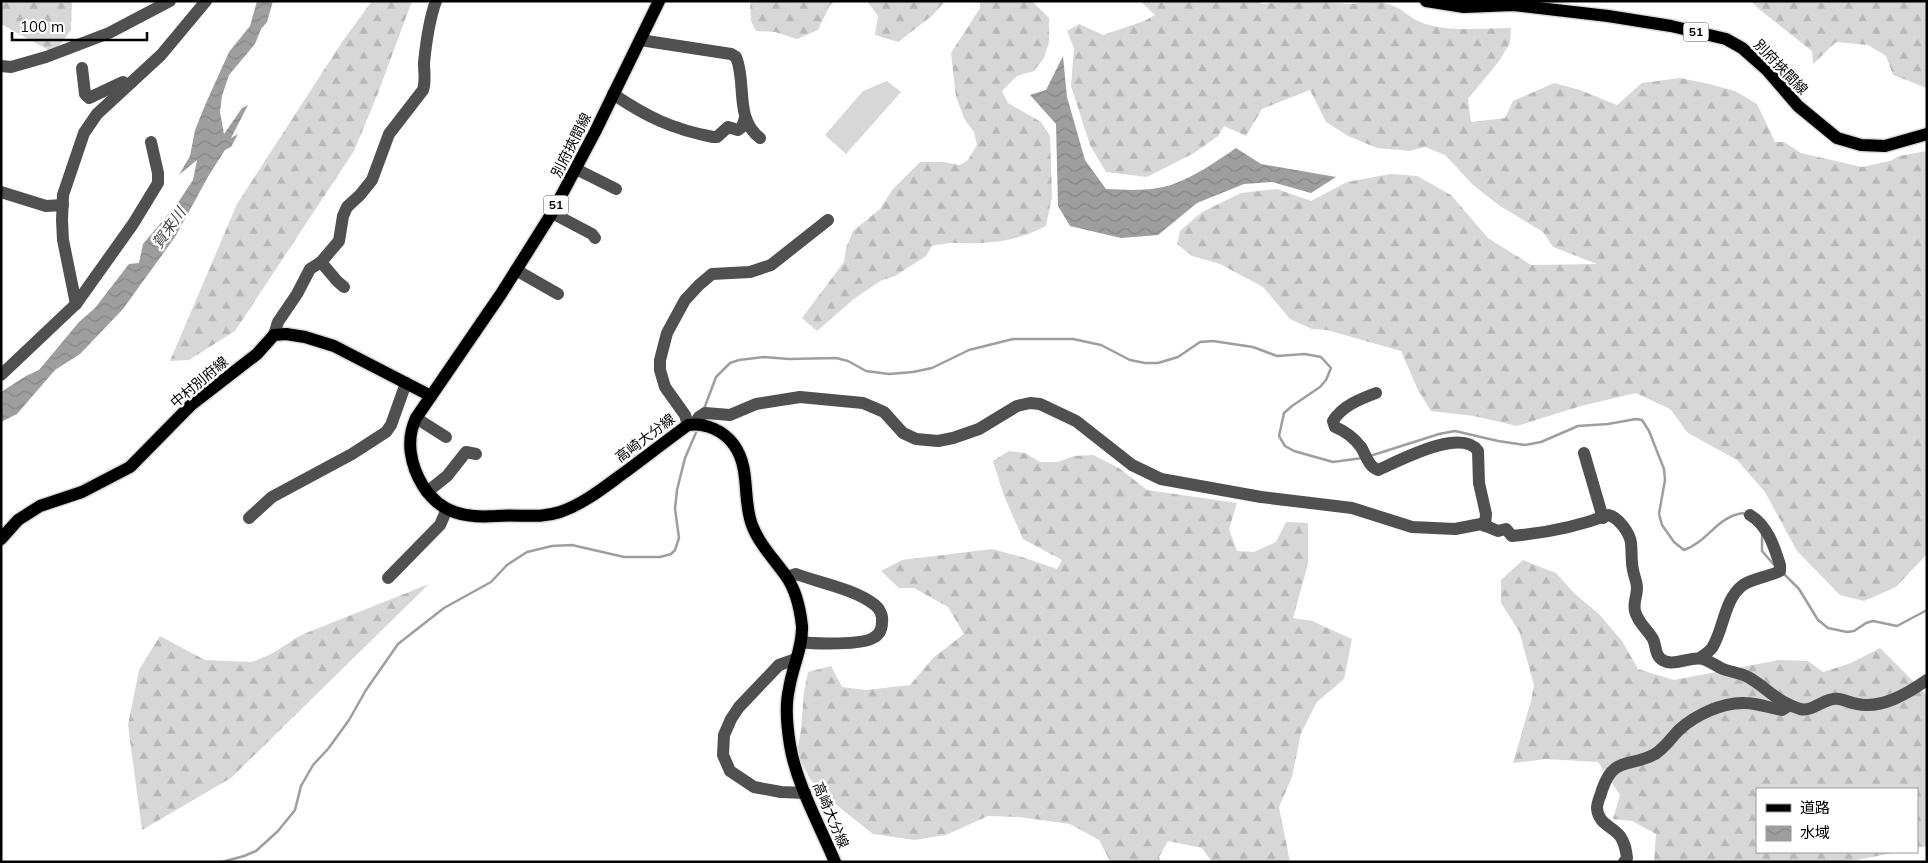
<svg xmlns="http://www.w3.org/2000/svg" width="1928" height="863" font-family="Mulish,'Noto Sans JP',sans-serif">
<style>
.grass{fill:#d7d7d7}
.forest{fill:url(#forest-firs)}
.water{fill:url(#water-waves)}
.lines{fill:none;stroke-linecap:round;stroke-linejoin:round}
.stream{stroke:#9e9e9e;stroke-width:2.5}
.major-casing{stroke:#dbdbdb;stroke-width:15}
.minor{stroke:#505050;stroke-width:12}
.major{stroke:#000;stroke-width:12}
.labels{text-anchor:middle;stroke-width:5;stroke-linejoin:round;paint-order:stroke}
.shield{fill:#fff;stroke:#4c4c4c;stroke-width:1}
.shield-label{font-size:12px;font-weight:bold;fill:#000}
.street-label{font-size:14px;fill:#000;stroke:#fff}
.water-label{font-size:15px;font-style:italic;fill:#3f3f3f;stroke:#fff}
</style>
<defs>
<pattern id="forest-firs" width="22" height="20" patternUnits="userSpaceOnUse" patternTransform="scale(1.25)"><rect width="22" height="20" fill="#d7d7d7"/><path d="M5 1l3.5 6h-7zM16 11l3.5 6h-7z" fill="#b7b7b7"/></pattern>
<pattern id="water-waves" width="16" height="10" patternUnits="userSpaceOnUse" patternTransform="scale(1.25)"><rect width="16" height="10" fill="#9e9e9e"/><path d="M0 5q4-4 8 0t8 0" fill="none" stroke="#868686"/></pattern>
</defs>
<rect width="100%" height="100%" fill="#fff"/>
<polygon class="grass" points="887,81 901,92 846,154 825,135 863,91"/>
<g class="forest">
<polygon points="1,1 72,1 71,30 54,53 1,24"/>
<polygon points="372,1 412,1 378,93 354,151 235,331 189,360 170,361 237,204 342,42"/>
<polygon points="750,1 836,1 830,5 818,30 797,39 775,32 756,31 751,21"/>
<polygon points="867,1 945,1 933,15 898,42 875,35 878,16"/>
<path d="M980 1H1032L1049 18V42L1044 58 1034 71 1017 76 1002 91 1008 103 1041 122 1050 136 1052 196 1046 226C1025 237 1002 243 978 243 960 244 952 241 932 246L926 256 895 276 880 281 854 299 817 331 802 318 844 262 846 248 853 231 880 209 892 190 920 162H944L960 165 968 160 977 145 974 132 965 120 956 97 951 53 980 8Z"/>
<path d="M1140 1H1258L1263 4 1290 1 1353 4C1366 0 1386 1 1398 8 1405 12 1411 18 1418 21 1443 33 1483 28 1511 28L1510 43 1499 61 1468 99 1471 122 1505 118 1513 101 1554 83 1580 90 1617 105 1642 83 1680 78 1705 83 1735 91 1757 104 1775 142H1784L1801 153 1862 167 1890 161 1899 156 1927 151V554L1896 587 1864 601 1840 595 1797 551 1765 492 1737 460 1688 433 1670 409 1636 393 1581 406 1517 426 1474 416 1431 411 1418 390 1401 351 1327 330 1312 329 1290 319 1263 287 1220 264 1192 256 1177 244 1180 231 1202 212 1241 193 1277 189 1311 201 1347 182 1390 174 1417 176 1451 195 1488 238 1531 265 1597 264 1553 247 1543 232 1500 206 1473 185 1445 155 1425 147 1410 151 1377 148 1348 136 1326 122 1310 90 1262 109 1246 136 1224 126 1218 136 1194 153 1147 177 1106 172 1090 145 1071 86 1074 48 1067 31 1079 24 1103 35 1144 21 1155 15Z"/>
<polygon points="1751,1 1927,1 1927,88 1893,75 1886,56 1868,45 1836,42 1813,64 1812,51 1760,10"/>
<polygon points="1009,451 1025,453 1040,462 1058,462 1074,456 1093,455 1119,468 1147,490 1237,503 1229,529 1237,551 1254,552 1276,542 1286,522 1308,523 1308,564 1293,618 1312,621 1352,639 1344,679 1317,702 1301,733 1292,777 1279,807 1290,862 1212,862 1202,848 1168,841 1159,857 1161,862 1108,862 1109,859 1099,840 1070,824 1019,817 988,816 946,835 915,840 873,834 829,799 810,779 797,754 801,729 804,692 808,672 831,666 842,687 866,690 910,685 934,657 964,634 948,607 914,588 899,588 881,571 902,560 992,549 1025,558 1057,569 1062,560 1023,539 1004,496 993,461"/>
<polygon points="1523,560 1556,573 1575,594 1599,614 1622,641 1638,669 1674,680 1779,660 1808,661 1823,672 1851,663 1880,648 1927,695 1927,846 1917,848 1917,789 1757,789 1757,852 1898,852 1846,862 1654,862 1656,834 1632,821 1613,819 1620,795 1598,762 1546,759 1513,763 1531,701 1534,685 1519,631 1501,603 1501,580"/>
<polygon points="429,584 231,778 142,830 128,725 139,670 160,636 205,660 252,662 273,653 301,635"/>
</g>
<g class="water">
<polygon points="257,1 273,1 267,22 261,29 255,44 229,75 222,96 220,112 224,134 242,108 248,105 231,138 238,134 231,147 225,150 209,175 175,237 123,309 80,354 55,370 17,414 1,422 1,392 26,376 39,370 79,322 95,308 129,264 139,263 143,244 177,204 193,180 197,160 179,175 190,156 195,130 206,103 229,52 250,26"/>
<path d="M1063 56 1067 97 1085 160 1106 189C1128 190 1154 192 1176 183 1197 175 1217 161 1236 148L1261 164 1336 177 1311 193 1272 182 1244 184 1197 203 1158 235 1121 238 1070 226 1058 206 1056 124 1030 95 1046 90Z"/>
</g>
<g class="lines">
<g class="stream">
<polyline points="704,409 716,377 730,363 739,360 764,357 789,359 836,358 848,361 866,371 889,374 913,372 932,368 969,350 1013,339 1073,339 1101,345 1130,360 1145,363 1158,363 1178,357 1200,342 1213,341 1253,347 1277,356 1305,354 1321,357 1331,368 1326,380 1320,387 1292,406 1284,413 1279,436 1285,446 1294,451 1333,462 1362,458"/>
<path d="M1370 456 1439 434 1455 431 1498 441 1525 445 1541 442 1578 426 1608 424 1636 419 1642 420 1649 431 1664 469 1665 480 1659 514 1662 525 1674 542 1684 550C1709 541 1716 517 1743 513L1745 515"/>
<polyline points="1762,534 1762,551 1775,566"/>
<polyline points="1783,573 1799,589 1818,620 1828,628 1847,632 1854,631 1866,623 1873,621 1897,626 1927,610"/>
<polyline points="222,862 244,856 256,851 278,831 295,810 301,786 313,765 328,749 349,720 366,690 398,644 444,608 491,582 507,565 527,552 552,546 572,545 624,557 660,557 671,554 675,550 679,538 675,509 677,490 685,458 698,428"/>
</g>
<defs>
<g id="major">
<path d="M659 1 595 132 552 213 501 294 416 418C405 441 411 466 423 486 441 514 466 518 496 516 517 514 539 519 560 512 583 504 602 489 621 475 644 458 666 441 688 425 705 422 724 431 734 445 751 469 742 499 752 525 759 544 774 559 786 576 796 590 800 608 802 626 803 647 792 668 789 689 785 706 787 727 790 745 796 783 820 826 835 862"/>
<polyline points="1426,1 1464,7 1514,5 1608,16 1671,26 1726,39 1742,48 1767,70 1798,106 1837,138 1861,145 1885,146 1927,134"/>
<polyline points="1,539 18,520 40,506 82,492 130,467 191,405 257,354 274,335 286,334 305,337 334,346 431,396"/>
</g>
</defs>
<use href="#major" class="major-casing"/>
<g class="minor">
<path d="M640 40 731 54 736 57C747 83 734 118 760 138"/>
<polyline points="1,66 11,67 46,57 109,33 170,1"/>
<polyline points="82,68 85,94 89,98 123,82 127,85"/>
<path d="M613 94C647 117 672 129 713 137H717L728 127 738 130 742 127 745 118"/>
<polyline points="576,169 616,189"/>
<polyline points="1,192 46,206 63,205"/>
<polyline points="552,213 592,234 595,238"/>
<polyline points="321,262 337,281 344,287"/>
<polyline points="516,270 558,294"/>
<polyline points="76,304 63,240 62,220 63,195 84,133 97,114 161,55 206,1"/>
<path d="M274 335 278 322 297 294 310 269 321 262 339 241 343 216 347 207 360 195 372 180 389 134 423 90C426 81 424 73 424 63 426 43 429 20 436 1"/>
<polyline points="1,375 76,304 133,224 158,183 158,173 151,142"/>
<path d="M1376 393C1360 399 1342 406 1333 421L1335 427C1345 431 1354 438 1361 447 1366 455 1368 466 1378 470 1399 461 1461 427 1478 451L1479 483 1486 514 1485 526"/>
<polyline points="416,418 446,437"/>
<path d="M694 424 699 417 705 413 730 415 756 404 800 397 863 403 884 412 903 433 916 439 938 441 953 438 979 429 1017 406 1030 403 1040 404 1076 421 1132 465 1161 479 1261 497 1352 508 1412 527 1455 529 1481 524 1498 531 1506 529 1512 536C1545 533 1577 527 1608 515 1619 517 1630 534 1631 543 1632 552 1631 561 1633 570 1634 576 1637 582 1637 588 1637 596 1633 603 1635 611 1638 623 1647 629 1653 639 1656 645 1655 652 1659 657 1670 670 1690 655 1703 659 1710 661 1716 666 1723 669 1731 672 1741 673 1748 677 1766 687 1778 703 1800 709 1815 712 1823 697 1839 699 1845 700 1851 703 1857 704 1882 709 1907 694 1927 680"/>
<polyline points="688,425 685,415 665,387 660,370 660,360 667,333 685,300 699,285 712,274 750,272 771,265 828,220"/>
<polyline points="1584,453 1603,518"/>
<polyline points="427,492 447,476 466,452 476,454"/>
<polyline points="249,518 272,497 352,454 386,432 391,425 406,383"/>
<path d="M787 577 796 574C820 583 855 589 875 605 880 609 883 616 882 622 882 629 879 635 873 638 862 645 815 644 801 642"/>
<polyline points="388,578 440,525 447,509"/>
<path d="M1700 658C1704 655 1709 652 1712 648 1724 629 1724 599 1743 585 1754 578 1768 577 1780 571V565C1774 546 1768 526 1750 515"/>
<polyline points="796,659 779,665 739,707 731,719 724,735 723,755 730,771 754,787 781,792 805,793"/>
<path d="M1624 862 1627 858C1626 850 1625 843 1620 836 1612 826 1598 824 1597 808 1597 802 1601 795 1602 790 1614 755 1630 768 1655 754 1665 748 1671 738 1679 730 1695 715 1723 702 1745 703 1757 703 1770 708 1782 710L1790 705"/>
</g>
<use href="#major" class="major"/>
</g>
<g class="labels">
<g class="shield">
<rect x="1683.5" y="22.5" width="25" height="19" rx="4"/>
<rect x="543.5" y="195.5" width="25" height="19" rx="4"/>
</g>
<g class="shield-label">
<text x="1696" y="36">51</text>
<text x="556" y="209">51</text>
</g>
<g class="street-label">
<text transform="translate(1781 67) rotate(46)" y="5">別府挾間線</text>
<text transform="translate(571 145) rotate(-63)" y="5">別府挾間線</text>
<text transform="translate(199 382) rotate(-40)" y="5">中村別府線</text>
<text transform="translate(645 438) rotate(-37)" y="5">高崎大分線</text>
<text transform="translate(831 815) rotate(67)" y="5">高崎大分線</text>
</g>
<g class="water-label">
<text transform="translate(169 228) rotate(-55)" y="5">賀来川</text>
</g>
</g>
<rect width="1928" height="863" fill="none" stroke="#000000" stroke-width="5"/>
<rect x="1756" y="788" width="162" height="65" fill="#ffffff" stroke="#999999"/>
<rect x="1766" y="804" width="25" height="8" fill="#000000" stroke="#999999"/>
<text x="1800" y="813" font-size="15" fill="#000000">道路</text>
<rect x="1766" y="826" width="25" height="15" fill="url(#water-waves)" stroke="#999999"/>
<text x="1800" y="838" font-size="15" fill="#000000">水域</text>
<path d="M12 32v8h135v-8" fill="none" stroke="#000000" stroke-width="2.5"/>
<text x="20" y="32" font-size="15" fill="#000000" stroke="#ffffff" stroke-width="4" paint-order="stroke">100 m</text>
</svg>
